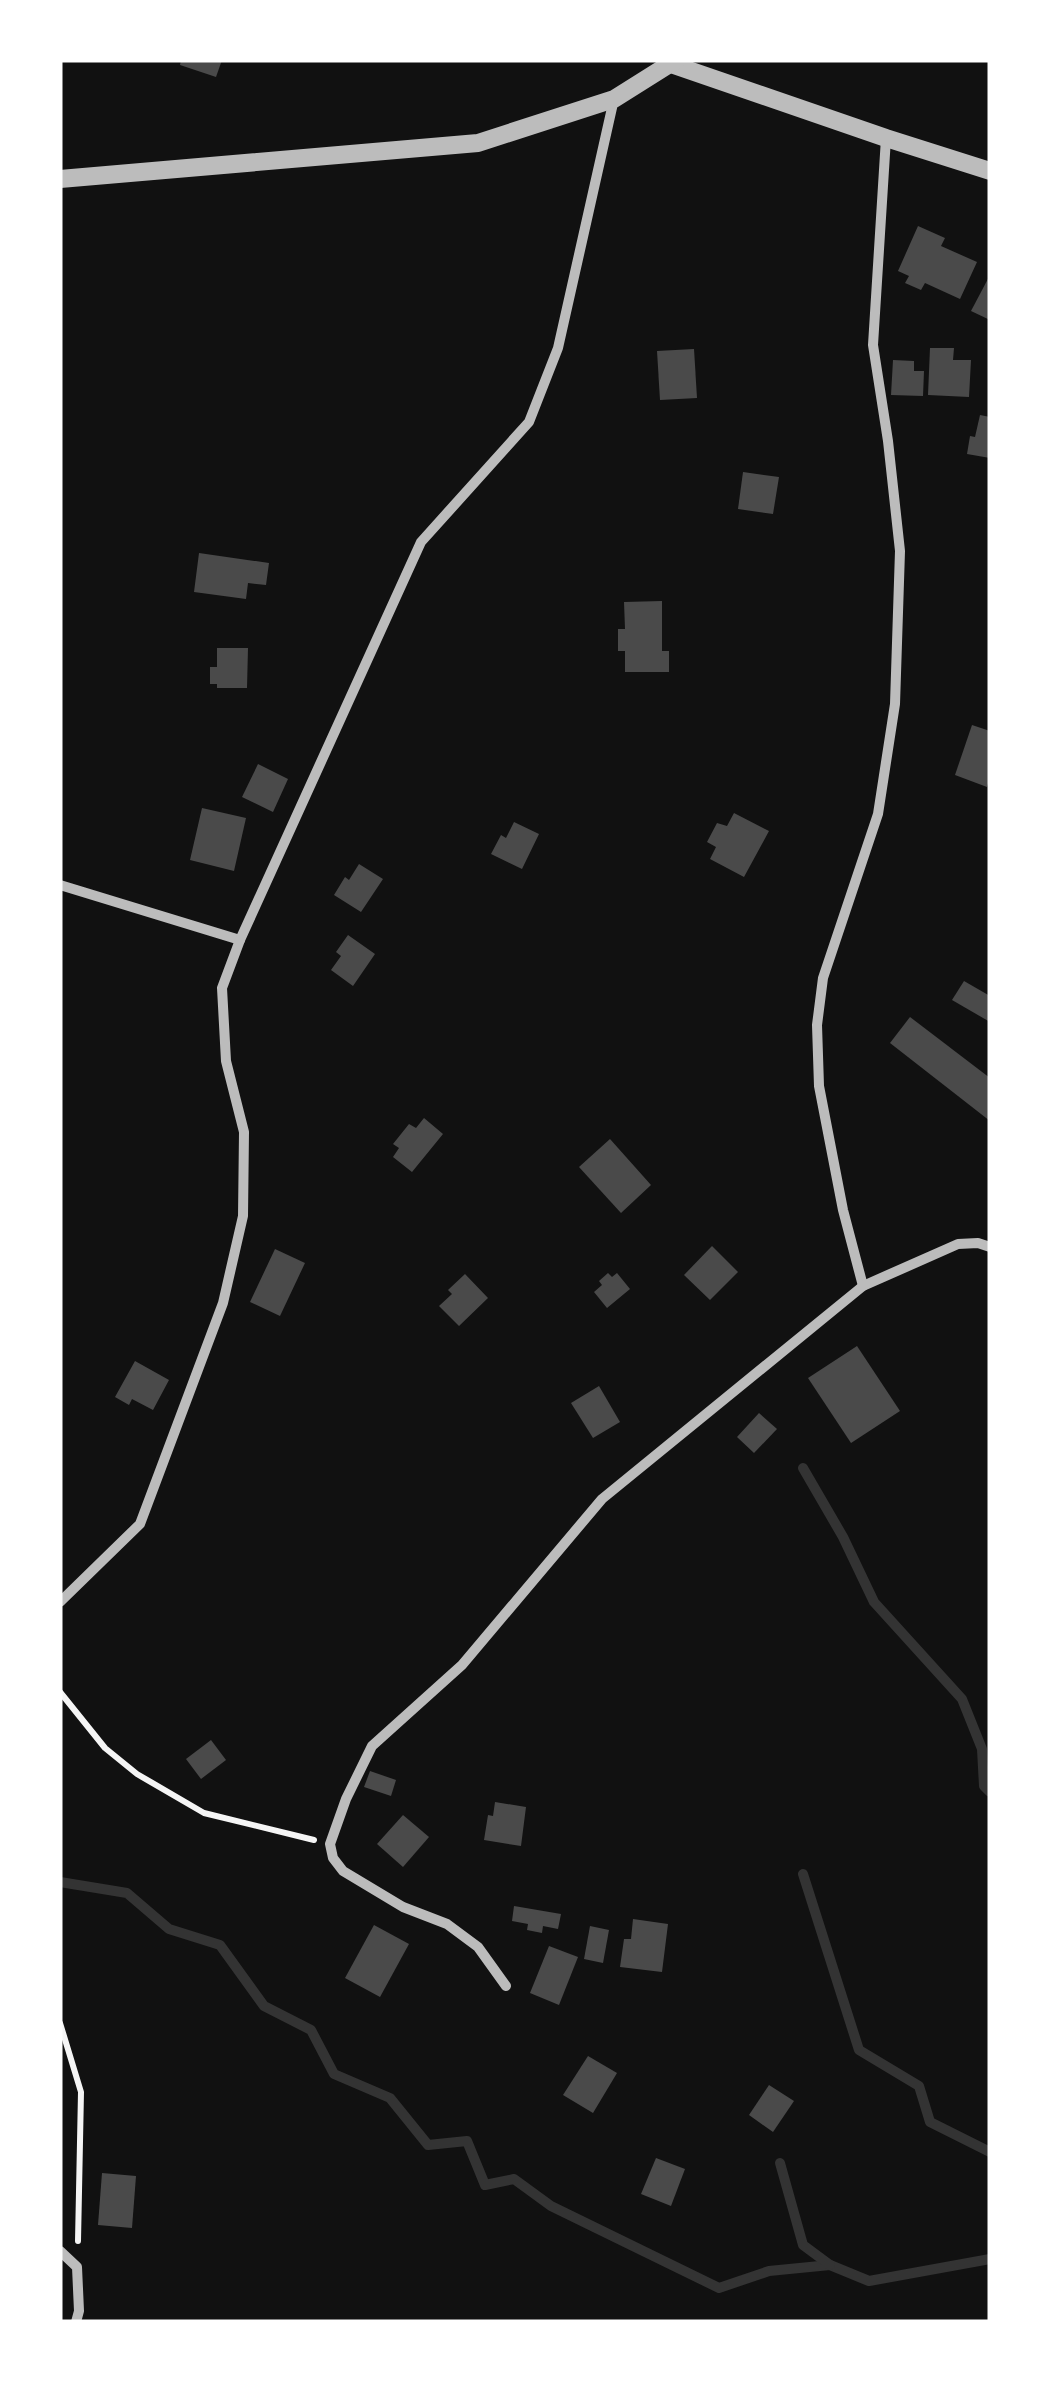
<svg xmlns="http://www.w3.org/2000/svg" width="1050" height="2382" font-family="'Noto Sans',sans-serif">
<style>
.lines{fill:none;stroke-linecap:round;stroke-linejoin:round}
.stream{stroke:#333;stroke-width:10}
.building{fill:#4a4a4a}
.path{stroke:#f5f5f5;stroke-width:6}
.minor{stroke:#bcbcbc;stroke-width:10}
.tertiary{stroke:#bcbcbc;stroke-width:18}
</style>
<rect width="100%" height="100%" fill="#111"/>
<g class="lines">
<g class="stream">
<polyline points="803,1468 843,1537 874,1602 962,1699 982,1749 984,1786 990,1792"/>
<polyline points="803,1874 859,2050 919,2086 930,2122 990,2152"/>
<polyline points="60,1882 127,1893 169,1929 220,1945 264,2006 311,2030 334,2074 390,2098 428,2145 467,2141 485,2185 514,2179 551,2206 719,2288 769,2271 830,2265 869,2281 990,2259"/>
<polyline points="780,2163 803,2245 830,2265"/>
</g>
</g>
<g class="building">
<polygon points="181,60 222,60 216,77 180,65"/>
<polygon points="918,226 945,238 941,246 977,262 960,299 925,283 921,290 905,283 909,276 898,271"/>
<polygon points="990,275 990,320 971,311"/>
<polygon points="930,348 954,348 953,360 971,360 969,397 928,395"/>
<polygon points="694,349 697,398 660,400 657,351"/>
<polygon points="893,360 914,361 914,371 924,371 923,396 891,395"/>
<polygon points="980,415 990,417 990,458 967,454 970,436 975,437"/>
<polygon points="743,472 779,477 773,514 738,509"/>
<polygon points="199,553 269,563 266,585 248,583 246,599 194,592"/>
<polygon points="662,601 662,651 669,651 669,672 625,672 625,651 618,651 618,629 625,629 624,602"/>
<polygon points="217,648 248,648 247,688 217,688 217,684 210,684 210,667 217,667"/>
<polygon points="972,725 990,731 990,777 987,787 955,775"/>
<polygon points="258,764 288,779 273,812 242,797"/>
<polygon points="202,808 246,818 234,871 190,860"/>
<polygon points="734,813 769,831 744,877 710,859 716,847 707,842 717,823 727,826"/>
<polygon points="514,822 539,834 522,869 491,854 501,835 506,838"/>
<polygon points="359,864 383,879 361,912 334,895 345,877 349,880"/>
<polygon points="348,935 375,954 353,986 331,970 341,956 336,952"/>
<polygon points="964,981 990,996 990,1022 952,1000"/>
<polygon points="910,1017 990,1078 990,1121 890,1043"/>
<polygon points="424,1118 443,1134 412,1172 393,1157 399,1148 393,1144 409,1124 416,1128"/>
<polygon points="610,1139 651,1185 621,1213 579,1167"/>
<polygon points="712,1246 738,1272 710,1300 684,1275"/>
<polygon points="275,1249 305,1263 280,1316 250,1302"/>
<polygon points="608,1273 612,1277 617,1273 630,1289 607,1308 594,1292 602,1285 599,1281"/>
<polygon points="465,1274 488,1298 459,1326 439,1306 452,1294 448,1290"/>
<polygon points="857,1346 900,1411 851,1443 808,1378"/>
<polygon points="135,1361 169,1380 153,1410 132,1399 129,1405 115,1397"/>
<polygon points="599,1386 620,1422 593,1438 571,1403"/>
<polygon points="759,1413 777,1429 754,1453 737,1437"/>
<polygon points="211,1740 226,1760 201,1779 186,1759"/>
<polygon points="370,1771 396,1780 391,1796 364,1787"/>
<polygon points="495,1802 526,1807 521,1846 484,1840 488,1815 493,1816"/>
<polygon points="403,1815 429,1837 403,1867 377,1844"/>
<polygon points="514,1906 561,1914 558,1929 543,1926 542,1933 527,1930 528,1924 512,1921"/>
<polygon points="633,1919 668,1924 662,1972 620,1967 624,1939 631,1939"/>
<polygon points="374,1925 409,1944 380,1997 345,1978"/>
<polygon points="590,1926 609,1930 603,1963 584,1959"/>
<polygon points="549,1946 578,1957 559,2005 530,1993"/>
<polygon points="588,2056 617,2073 593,2113 563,2095"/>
<polygon points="769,2085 794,2101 773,2132 749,2115"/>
<polygon points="656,2158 685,2169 671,2206 641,2194"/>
<polygon points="102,2173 136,2176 132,2228 98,2225"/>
</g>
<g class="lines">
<g class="path">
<polyline points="60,1692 105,1748 137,1774 204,1813 314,1840"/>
<polyline points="60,2023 81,2092 78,2241"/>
</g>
<g class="minor">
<polyline points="60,885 240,940"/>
<polyline points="863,1286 843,1210 819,1086 817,1025 823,978 878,814 895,704 900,551 888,441 873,345 886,138"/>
<polyline points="60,1602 140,1524 223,1303 243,1216 244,1132 226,1061 222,988 240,940 421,542 529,422 558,348 614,99"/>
<polyline points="506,1986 478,1947 447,1924 403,1907 343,1871 333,1858 330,1844 346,1799 372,1746 462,1665 602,1499 863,1286 958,1244 978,1243 990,1247"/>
<polyline points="60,2251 77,2267 79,2311 76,2322"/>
</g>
<g class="tertiary">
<polyline points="671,64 886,138 990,171"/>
<polyline points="60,179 478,143 614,99 676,60"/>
</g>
</g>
<rect width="1050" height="2382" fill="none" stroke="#ffffff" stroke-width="125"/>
</svg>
